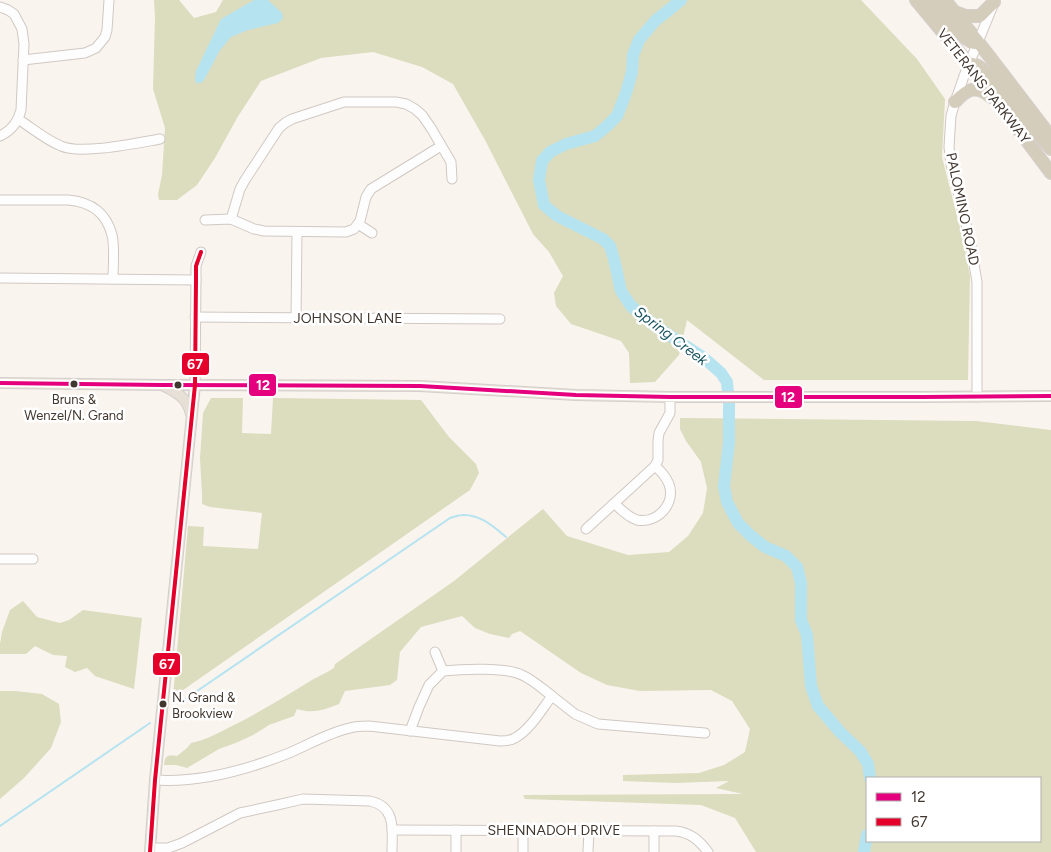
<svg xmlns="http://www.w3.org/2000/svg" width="1051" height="852" font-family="Figtree,sans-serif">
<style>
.green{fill:#dcdcbe;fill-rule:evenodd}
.water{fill:#b5e3f0}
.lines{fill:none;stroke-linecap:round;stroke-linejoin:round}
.stream{stroke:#b5e3f0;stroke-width:2}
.river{stroke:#b5e3f0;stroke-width:12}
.minor-casing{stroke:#d0c8c2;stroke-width:11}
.major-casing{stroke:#d4cfcc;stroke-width:12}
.highway-casing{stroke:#d4cfcc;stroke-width:14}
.minor{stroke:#fefdfd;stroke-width:9}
.major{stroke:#e6e0d6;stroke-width:10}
.highway{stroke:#d5cdbc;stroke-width:12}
.bus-1-casing{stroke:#fff;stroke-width:8}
.bus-2-casing{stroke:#fff;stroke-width:8}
.bus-1{stroke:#e5007d;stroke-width:4}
.bus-2{stroke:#e4002b;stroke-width:4}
.bus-dot{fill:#41372f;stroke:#fff;stroke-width:2}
.labels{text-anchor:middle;stroke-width:5;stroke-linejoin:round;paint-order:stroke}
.bus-label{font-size:13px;fill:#41372f;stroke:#fff}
.street-label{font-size:14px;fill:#41372f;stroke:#fff}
.water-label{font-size:15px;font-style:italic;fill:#195361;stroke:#fff}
.line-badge{stroke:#fff;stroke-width:2}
.badge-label{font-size:14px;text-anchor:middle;font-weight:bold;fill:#fff}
</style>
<rect width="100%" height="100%" fill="#faf4ef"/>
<g class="green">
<polygon points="154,0 179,0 194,18 216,12 223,0 861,0 917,59 945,99 942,157 963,239 970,276 968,380 764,380 687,320 679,355 655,382 630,383 629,353 621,341 571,324 556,306 554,293 563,276 549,252 533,234 485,140 453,84 422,67 373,52 321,58 261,81 237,118 215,158 197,185 177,200 159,200 158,194 162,175 165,128 153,89 155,17"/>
<polygon points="211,398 243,398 242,433 271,434 273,398 421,400 449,437 476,464 479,473 470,490 173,697 188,526 204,527 203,546 258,549 262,513 210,507 202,504 202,494 200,458 203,413"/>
<path d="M680 418 976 421 1051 430V852H756L735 818 701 805 525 799 523 795 743 794 716 788 729 781 675 783 623 781V775L699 773 724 765 745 752 750 729 732 701 711 690 640 691 607 685 581 673 520 631 512 634 509 638 490 634 475 628 462 616 421 627 400 652 397 680 390 685 345 691 339 704C324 710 313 714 297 709L294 716 269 725 253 735 238 742 219 749 187 768 176 765H164C165 755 168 755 177 756L187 748 191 743C205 740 217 734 230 727 257 714 282 698 307 683 316 677 325 674 334 668L335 664 454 581 543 509 567 536 628 555 669 552 688 536 703 513 707 488 701 462 686 441 680 429ZM867 778H1040V841H867Z"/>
<polygon points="23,601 37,617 60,623 69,620 83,610 142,618 134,689 95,676 87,668 75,672 65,667 67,656 53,655 35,646 26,654 0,654 0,644 2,632 10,610"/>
<polygon points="0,691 15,691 42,694 59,704 61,722 51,748 24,778 0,799"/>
</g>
<polygon class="water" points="254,0 268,0 282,13 283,18 278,23 248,30 231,37 220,50 204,80 201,83 196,83 195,79 196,71 221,19"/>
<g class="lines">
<g class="stream">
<path d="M181 702 450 518C454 517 458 515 462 515 480 514 494 527 506 537"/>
<polyline points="0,826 150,723"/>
</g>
<g class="river">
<polyline points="681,0 655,21 639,40 633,55 632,72 626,93 617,116 607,126 595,136 566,144 550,152 542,161 539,180 544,205 557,216 603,239 610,246 614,259 621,291 631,306 654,325 704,358 721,373 727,382 729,403 729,442 724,486 727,502 738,523 751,536 765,547 786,556 797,567 801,583 801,620 807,635 811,686 818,706 840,732 860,751 868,764 870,778"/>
<polyline points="864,852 867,835"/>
</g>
<defs>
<g id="minor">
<path d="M0 7 8 10 14 14 22 29 24 44 21 110C18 122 11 131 0 136"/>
<polyline points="23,60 85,53 96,48 105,37 107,30 109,0"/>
<path d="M18 119C32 128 46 140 61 146 81 155 137 143 160 139"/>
<path d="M0 200H68C91 202 106 212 112 235 115 246 113 267 113 279"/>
<polyline points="231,219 240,189 245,180 279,128 285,123 292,119 344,102 396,102 406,104 415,109 422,115 431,128 451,162 452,179"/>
<polyline points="205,220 231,219 254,229 264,231 346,232 354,229 360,221 366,197 371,189 441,146"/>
<polyline points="358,224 372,233"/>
<polyline points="0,278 196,280"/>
<polyline points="195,317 500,319"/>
<polyline points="296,318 297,232"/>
<polyline points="195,385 196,280 196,266 201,252"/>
<polyline points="977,397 977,282 970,240 951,164 949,147 950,131 951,116 955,102 964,76 992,8"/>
<path d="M615 504C621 510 628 517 637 520 657 524 676 504 669 484 666 477 661 471 655 466"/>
<polyline points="586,529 655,466 658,460 658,441 659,433 670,413 670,397"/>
<polyline points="0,559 33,559"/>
<polyline points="435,652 443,671"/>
<path d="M410 731 419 707 429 685 443 671C462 669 506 667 522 675 533 680 543 689 552 696"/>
<path d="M155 780C201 783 247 770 289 753 308 745 330 732 350 728 356 726 362 726 369 726L500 741C505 741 510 741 515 738 530 730 542 709 552 696L575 714 598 724 705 733"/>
<path d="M392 830 676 831C691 833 699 840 708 852"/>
<path d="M150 848H168L182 843 240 813 277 805 303 799 370 801C397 807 392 831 392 852"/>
<polyline points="456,852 456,830"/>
<polyline points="523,852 523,830"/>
<polyline points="588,852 589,830"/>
<polyline points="654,852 654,831"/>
</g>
<g id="major">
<polyline points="0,383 162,385 420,386 576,395 670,397 922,397 1051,396"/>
<path d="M164 386C177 392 188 399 191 414"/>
<polyline points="150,852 155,780 195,385"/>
</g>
<g id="highway">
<polyline points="916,0 969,64 1051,173"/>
<path d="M929 0C941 12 959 37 974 43"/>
<polyline points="945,0 986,52 1051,137"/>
<polyline points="955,12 966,16 980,16 994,2"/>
<polyline points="972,64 978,66 988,74 1051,149"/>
<path d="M955 102C967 89 976 84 991 97"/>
</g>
</defs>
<use href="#minor" class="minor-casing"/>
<use href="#major" class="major-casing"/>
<use href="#highway" class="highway-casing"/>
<use href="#minor" class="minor"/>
<use href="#major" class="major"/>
<use href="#highway" class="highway"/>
<defs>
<polyline id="bus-1" points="0,383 162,385 420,386 576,395 670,397 922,397 1051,396"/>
<polyline id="bus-2" points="150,852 155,780 195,385 196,280 196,266 201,252"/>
</defs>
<use href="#bus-1" class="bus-1-casing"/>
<use href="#bus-2" class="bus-2-casing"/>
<use href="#bus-1" class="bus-1"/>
<use href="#bus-2" class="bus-2"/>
</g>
<g class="bus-dot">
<circle cx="74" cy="384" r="4.5"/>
<circle cx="178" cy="385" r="4.5"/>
<circle cx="163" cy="704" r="4.5"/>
</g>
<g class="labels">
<g class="bus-label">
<text x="74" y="404">Bruns &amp;<tspan x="74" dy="16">Wenzel/N. Grand</tspan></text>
<text x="172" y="702" text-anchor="start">N. Grand &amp;<tspan x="172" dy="16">Brookview</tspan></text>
</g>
<g class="street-label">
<text transform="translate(984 86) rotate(52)" y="5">VETERANS PARKWAY</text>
<text transform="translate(963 209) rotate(78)" y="5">PALOMINO ROAD</text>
<text x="348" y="323">JOHNSON LANE</text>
<text x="554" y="835">SHENNADOH DRIVE</text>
</g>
<g class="water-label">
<text transform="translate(671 336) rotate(37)" y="5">Spring Creek</text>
</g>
</g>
<g class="line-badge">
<rect x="181" y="352" width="29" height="24" rx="5" fill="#e4002b"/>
<rect x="248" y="373" width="29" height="24" rx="5" fill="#e5007d"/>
<rect x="774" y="385" width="29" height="24" rx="5" fill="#e5007d"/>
<rect x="152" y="652" width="29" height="24" rx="5" fill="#e4002b"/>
</g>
<g class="badge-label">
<text x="195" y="369">67</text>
<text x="263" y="390">12</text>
<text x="788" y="402">12</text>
<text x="167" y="669">67</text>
</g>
<rect x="866" y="777" width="175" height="65" fill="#ffffff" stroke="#b3afac"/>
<rect x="876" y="793" width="25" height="8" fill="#e5007d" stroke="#b3afac"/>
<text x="911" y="802" font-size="15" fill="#41372f">12</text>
<rect x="876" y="818" width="25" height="8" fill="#e4002b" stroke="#b3afac"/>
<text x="911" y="827" font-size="15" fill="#41372f">67</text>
</svg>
